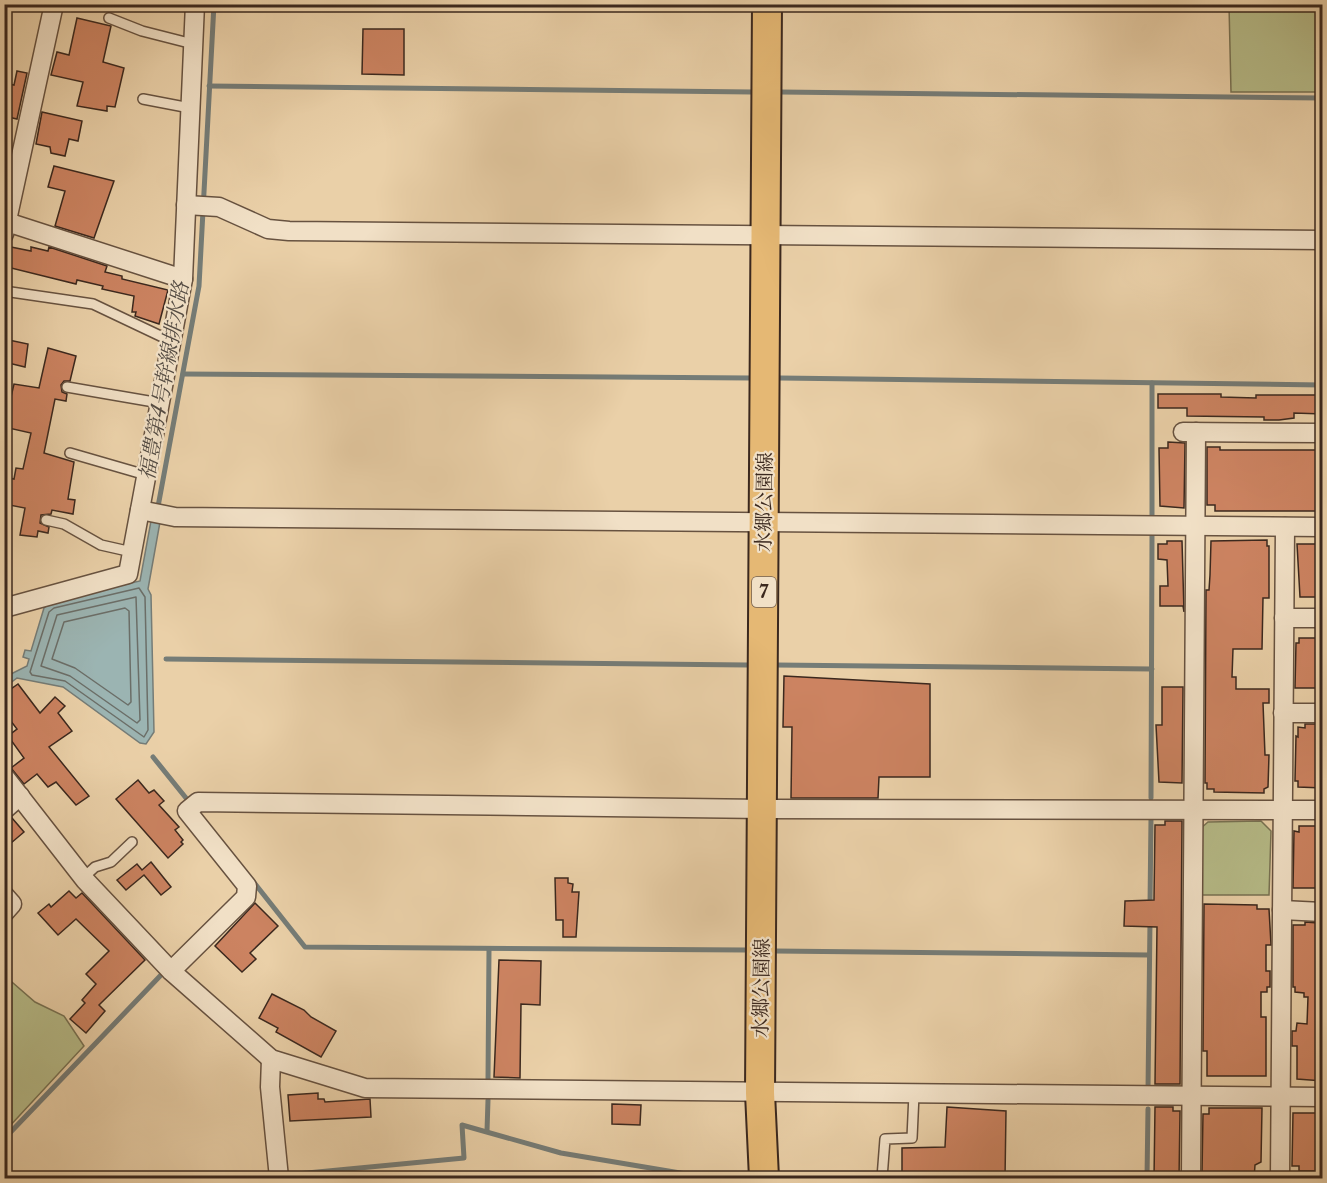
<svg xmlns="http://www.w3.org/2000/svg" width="1327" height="1183" font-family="'Libre Caslon Text','Noto Serif JP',serif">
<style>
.green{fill:#b6bb88;stroke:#787253;stroke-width:1.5}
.water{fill:#9bb4b2;stroke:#757c77;stroke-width:1.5}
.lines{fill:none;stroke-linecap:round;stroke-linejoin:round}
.shore{stroke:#6b6e68;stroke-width:1.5}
.stream{stroke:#757c77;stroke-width:5}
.building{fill:#cc8361;stroke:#3b281e;stroke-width:1.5}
.service-casing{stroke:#675240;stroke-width:12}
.minor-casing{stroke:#675240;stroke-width:21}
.primary-casing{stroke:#3b281e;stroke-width:32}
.service{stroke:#f1e0c6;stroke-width:9}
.minor{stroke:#f1e0c6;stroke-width:18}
.primary{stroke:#e5b874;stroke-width:28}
.labels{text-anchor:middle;stroke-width:4.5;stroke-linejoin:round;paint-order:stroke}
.shield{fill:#f1e0c6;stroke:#725f50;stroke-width:1.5}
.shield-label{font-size:18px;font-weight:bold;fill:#3b281e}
.street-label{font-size:20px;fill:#3b281e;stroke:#f1e0c6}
.water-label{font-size:21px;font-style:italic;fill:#534b43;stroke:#f1e0c6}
</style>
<rect width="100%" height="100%" fill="#ead0a8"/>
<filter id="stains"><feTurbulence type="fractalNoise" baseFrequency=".00333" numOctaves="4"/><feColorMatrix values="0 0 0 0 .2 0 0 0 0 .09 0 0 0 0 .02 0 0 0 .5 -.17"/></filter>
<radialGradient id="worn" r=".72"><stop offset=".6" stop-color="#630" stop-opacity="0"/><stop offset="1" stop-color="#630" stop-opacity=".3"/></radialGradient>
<g class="green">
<polygon points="1229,5 1322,5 1322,92 1231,92"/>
<polygon points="1261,821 1271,831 1269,895 1200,895 1200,829 1208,822"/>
<polygon points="5,976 35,1002 64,1016 84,1046 7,1129 4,1127"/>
</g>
<polygon class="water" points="153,510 162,511 148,589 151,595 154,732 146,744 140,743 63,687 17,678 5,687 5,677 27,666 29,659 23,657 25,650 31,651 44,608 51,602 140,581"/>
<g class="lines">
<g class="shore">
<polygon points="139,588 145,597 148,730 144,737 65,681 32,675 30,672 49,612 54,608"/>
<polygon points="136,597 140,720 137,723 70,676 41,666 57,615"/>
<polygon points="125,608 129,611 131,702 128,705 75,668 52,659 64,622"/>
</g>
<g class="stream">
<polyline points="209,86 752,92"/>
<polyline points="781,92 1322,98"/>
<polyline points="183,374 750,378"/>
<polyline points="780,378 1322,385"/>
<polyline points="1152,383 1152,518"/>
<polyline points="157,512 199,286 214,4"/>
<polyline points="166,659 747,665"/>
<polyline points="776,665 1152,669"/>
<polyline points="153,757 186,798"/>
<polyline points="1151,798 1152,535"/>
<polyline points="252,880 305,947 746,950"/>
<polyline points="1150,905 1151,818"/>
<polyline points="775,951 1149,955"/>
<polyline points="488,1081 489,949"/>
<polyline points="1148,1090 1150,921"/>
<polyline points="487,1131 488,1100"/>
<polyline points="4,1139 161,975"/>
<polyline points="286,1175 464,1158 462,1125 561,1153 710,1178"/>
<polyline points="253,1178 268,1177"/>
<polyline points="1147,1178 1148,1109"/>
</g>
</g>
<g class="building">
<polygon points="77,18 111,26 103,62 124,68 115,107 107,106 107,111 77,106 83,82 51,75 57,52 69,55"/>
<polygon points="363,29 404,29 404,75 362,74"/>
<polygon points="17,71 27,73 17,119 4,116 4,83 14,85"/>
<polygon points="42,112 82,121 78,141 69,139 65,156 51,153 50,147 36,144"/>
<polygon points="54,166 114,181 94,238 55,226 65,191 48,187"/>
<polygon points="11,247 31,251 31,247 48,251 49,247 107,266 105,272 122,276 122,279 168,290 159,324 135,316 136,312 132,312 134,296 102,289 103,286 77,280 76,284 7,267"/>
<polygon points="4,339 28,344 25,367 4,362"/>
<polygon points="48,348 76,356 70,381 64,381 61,385 62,392 67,394 66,401 55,399 44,453 74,462 68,499 75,500 73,514 52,510 51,514 41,515 40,523 49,527 48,533 38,531 37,537 20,535 25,508 4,504 4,477 14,479 16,468 23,469 31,433 4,427 4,395 11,397 14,384 39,388"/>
<polygon points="1158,394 1221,394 1221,397 1256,398 1256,395 1323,395 1323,414 1294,413 1294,418 1279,420 1264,420 1264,417 1187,416 1187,408 1158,408"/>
<polygon points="1168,442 1185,443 1184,508 1160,506 1159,448 1168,448"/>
<polygon points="1207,447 1220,447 1220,450 1323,450 1323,508 1319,508 1319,511 1215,511 1215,505 1207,505"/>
<polygon points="1267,540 1267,546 1269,546 1269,598 1263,598 1262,649 1233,649 1232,677 1236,677 1236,689 1269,689 1269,703 1263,703 1265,755 1269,755 1268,787 1264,789 1264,793 1214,792 1214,789 1207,789 1207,783 1205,783 1206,590 1209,590 1210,575 1211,541"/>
<polygon points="1167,541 1182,541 1184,612 1183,606 1160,606 1160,586 1168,586 1167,560 1158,559 1158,544 1167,544"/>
<polygon points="1297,544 1323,544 1323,597 1300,597"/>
<polygon points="1299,638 1323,638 1323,688 1295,688 1296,643 1299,643"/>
<polygon points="784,676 930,684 930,777 879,777 878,798 791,798 792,727 783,727"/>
<polygon points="18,684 40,713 55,697 65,706 58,713 72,731 49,747 89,796 76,805 56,782 48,787 37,774 24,784 11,768 24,758 8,736 17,729 4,712 4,694"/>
<polygon points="1162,687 1183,687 1182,783 1159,782 1156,725 1162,725"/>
<polygon points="1305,724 1322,724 1323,788 1298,787 1298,781 1295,781 1296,736 1298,737 1298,727 1305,728"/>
<polygon points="138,780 149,793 154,790 164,801 159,805 179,827 175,830 183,840 181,842 183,844 168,858 116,799"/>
<polygon points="12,818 24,832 4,849 4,821"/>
<polygon points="1165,821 1182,821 1180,1084 1155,1084 1157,927 1124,926 1125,901 1154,900 1155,825 1165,825"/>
<polygon points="1299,826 1323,826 1323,888 1293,888 1294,831 1299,832"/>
<polygon points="151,862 171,887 161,895 144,875 126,890 117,880 137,864 142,870"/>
<polygon points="555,878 568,878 568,883 573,884 572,892 579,892 576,937 563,937 563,920 556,920"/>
<polygon points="69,891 76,898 82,893 145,960 99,1005 105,1011 86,1033 70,1019 85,1003 82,1000 96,984 86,974 109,951 76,919 58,935 38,913 49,904 51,907"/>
<polygon points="255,903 278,926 250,953 256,959 242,972 215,946"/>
<polygon points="1204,904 1257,905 1257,909 1269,909 1271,945 1266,945 1266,971 1270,971 1270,987 1267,987 1267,992 1261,992 1261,1017 1266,1017 1266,1076 1207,1076 1207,1051 1203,1051"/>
<polygon points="1305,922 1318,923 1318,937 1323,937 1323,1081 1297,1079 1297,1046 1292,1046 1292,1031 1296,1031 1297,1023 1307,1024 1308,997 1304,997 1304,993 1295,992 1295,987 1293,987 1293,925 1305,925"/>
<polygon points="499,960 541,961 540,1005 521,1004 520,1078 494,1077"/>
<polygon points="272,994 304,1010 311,1017 336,1031 321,1057 276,1032 278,1028 259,1018"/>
<polygon points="318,1093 318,1099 324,1099 325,1102 370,1099 371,1117 290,1121 288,1095"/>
<polygon points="612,1104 641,1105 640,1125 612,1124"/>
<polygon points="947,1107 1006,1111 1005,1179 902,1179 902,1148 945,1147"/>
<polygon points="1155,1107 1173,1107 1173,1111 1180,1111 1179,1179 1154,1179"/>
<polygon points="1209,1108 1262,1108 1261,1162 1255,1165 1254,1179 1232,1179 1232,1173 1202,1173 1203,1114 1209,1114"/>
<polygon points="1293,1113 1318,1113 1318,1119 1321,1119 1321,1171 1299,1171 1299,1166 1292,1166"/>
</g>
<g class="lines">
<defs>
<g id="service">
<polyline points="109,18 142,31 193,44"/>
<polyline points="143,99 190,108"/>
<polyline points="4,291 93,304 171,341"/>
<polyline points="67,387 160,403"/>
<polyline points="4,440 6,439"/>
<polyline points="70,453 146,475"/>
<polyline points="46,520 64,524 101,545 132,552"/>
<polyline points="83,878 95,867 111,862 132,842"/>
<polyline points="882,1178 885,1139 912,1138 914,1094"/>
</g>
<g id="minor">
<polyline points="186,205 219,207 268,229 289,231 1322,240"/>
<polyline points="7,222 183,279"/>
<polyline points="4,234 54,4"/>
<polyline points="1183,432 1322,433"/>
<polyline points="140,510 175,517 1322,527"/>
<polyline points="4,608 128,574 183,279 195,4"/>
<polyline points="1284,618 1322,618"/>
<polyline points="1283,713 1322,713"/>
<polyline points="4,776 85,880 171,971 271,1059 365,1088 1322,1097"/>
<polyline points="4,810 20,796"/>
<polyline points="4,895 12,904 4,913"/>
<polyline points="1282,910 1322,912"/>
<polyline points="171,971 246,897 247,886 187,811 198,802 764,809 1322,810"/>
<polyline points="271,1059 270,1087 279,1178"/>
<polyline points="1191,1178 1196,432"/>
<polyline points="1280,1178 1285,527"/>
</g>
<polyline id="primary" points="764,1178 760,1093 767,4"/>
</defs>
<use href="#service" class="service-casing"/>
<use href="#minor" class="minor-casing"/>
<use href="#primary" class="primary-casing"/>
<use href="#service" class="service"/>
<use href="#minor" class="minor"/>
<use href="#primary" class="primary"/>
</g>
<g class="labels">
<rect class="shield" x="752" y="577" width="24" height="30" rx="4.5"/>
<g class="shield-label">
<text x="764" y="598">7</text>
</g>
<g class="street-label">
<text transform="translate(764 502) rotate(-89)" y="7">水郷公園線</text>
<text transform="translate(761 988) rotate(-89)" y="7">水郷公園線</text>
</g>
<g class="water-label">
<text transform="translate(164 381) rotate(-80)" y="7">福豊第4号幹線排水路</text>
</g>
</g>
<rect width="1327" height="1183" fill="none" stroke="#ead0a8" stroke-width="24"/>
<rect x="6" y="6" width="1315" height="1171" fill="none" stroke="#3b281e" stroke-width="3"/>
<rect x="12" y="12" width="1303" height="1159" fill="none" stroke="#3b281e" stroke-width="1.5"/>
<rect width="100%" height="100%" filter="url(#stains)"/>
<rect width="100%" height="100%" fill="url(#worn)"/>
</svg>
